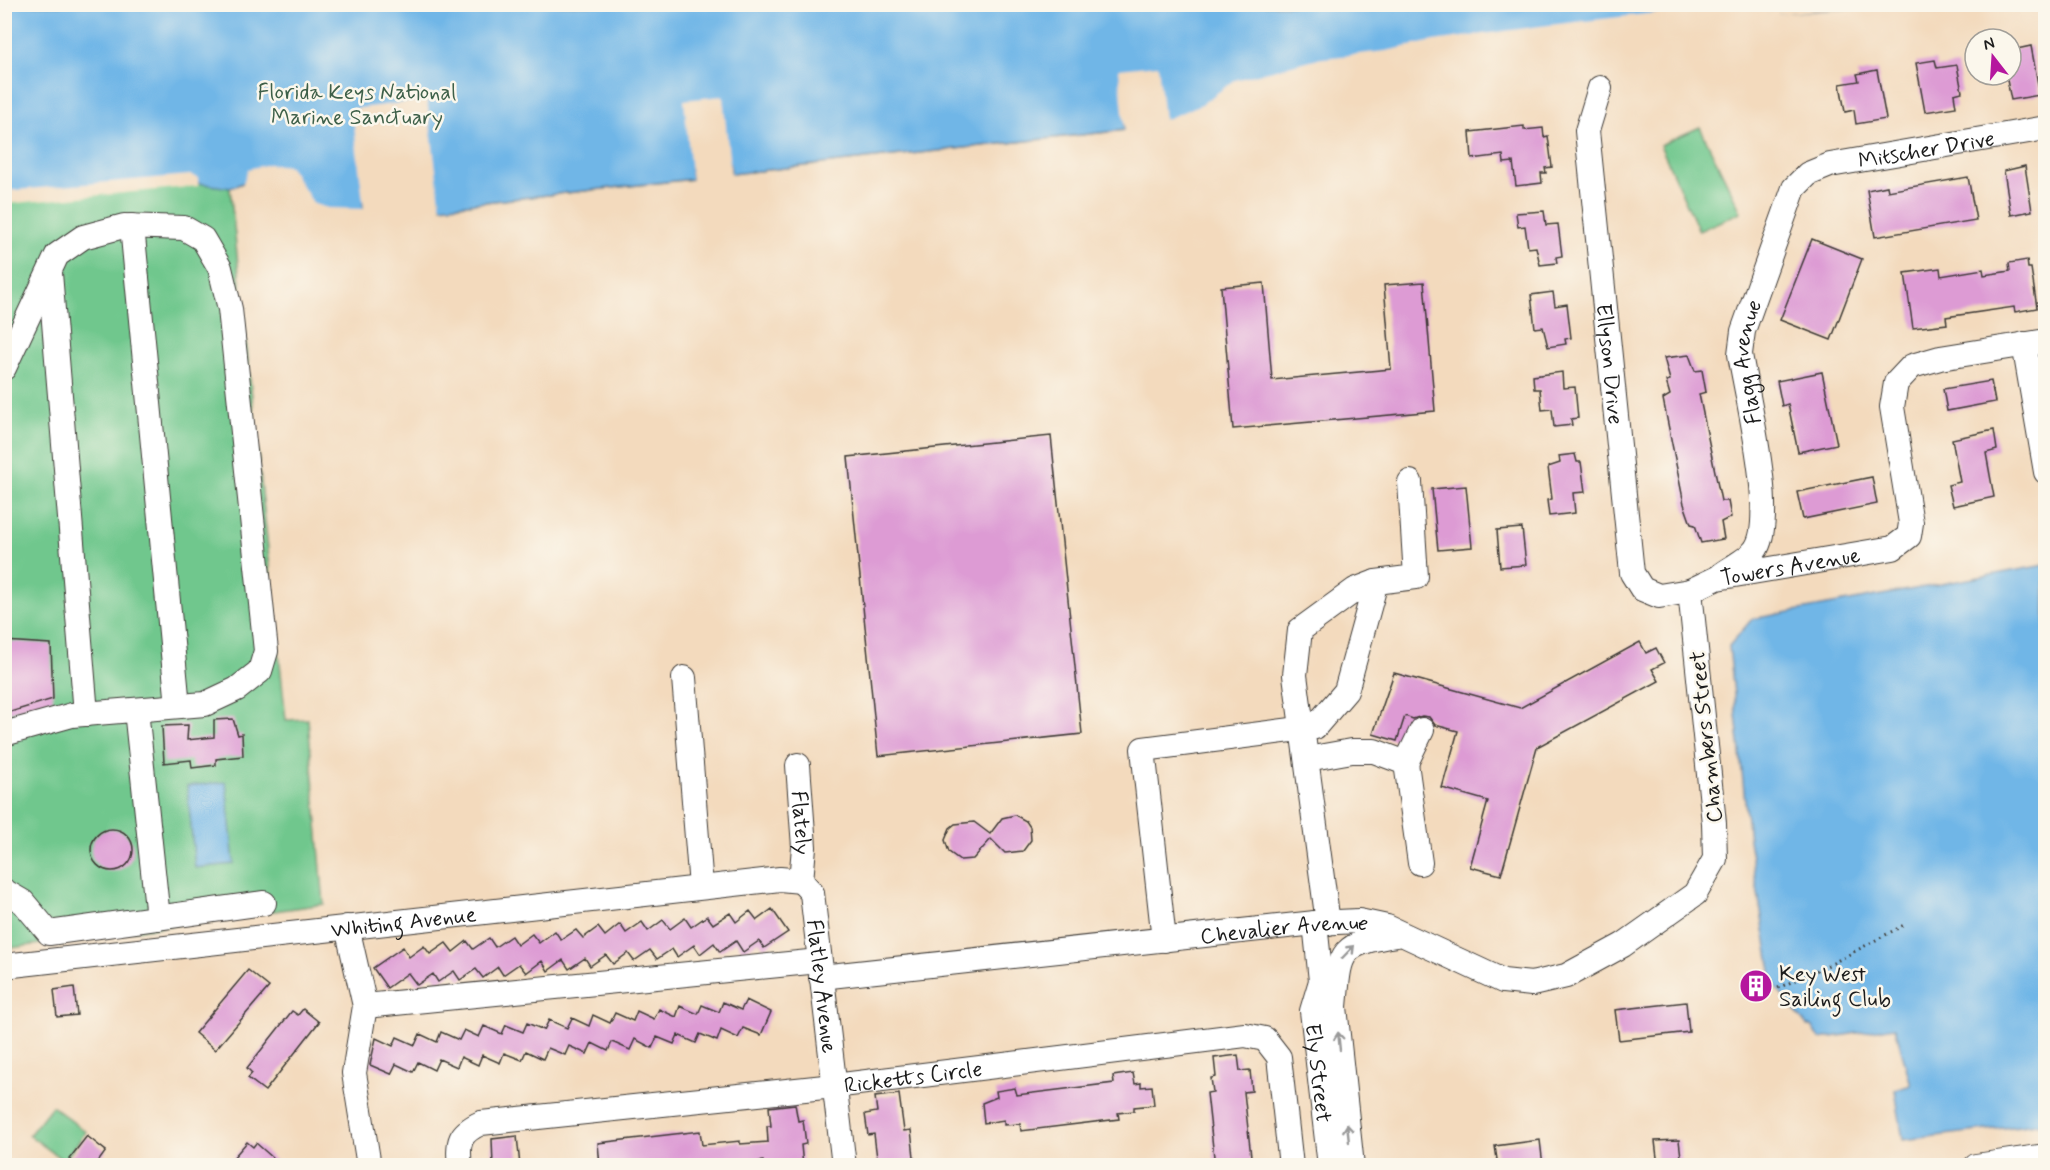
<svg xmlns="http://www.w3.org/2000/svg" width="2050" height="1170" font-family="Mynerve,sans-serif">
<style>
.green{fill:#70c78d;stroke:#467254;stroke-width:1.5}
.water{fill:#70b6e7;stroke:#466982;stroke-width:1.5}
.pier{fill:#f3dabd}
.building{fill:#dd9bd4}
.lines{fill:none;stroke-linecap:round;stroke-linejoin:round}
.minor-casing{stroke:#3c3834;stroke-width:26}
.path{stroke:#3c3834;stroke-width:3;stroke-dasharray:1.5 4.5;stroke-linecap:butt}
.minor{stroke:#fff;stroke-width:24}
.oneway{stroke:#999}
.labels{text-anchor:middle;stroke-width:5;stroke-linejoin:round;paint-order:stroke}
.park-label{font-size:22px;fill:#3e6049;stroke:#fbf7ec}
.street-label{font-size:22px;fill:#1c1c1c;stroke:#fbf7ec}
.poi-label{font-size:22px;fill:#1c1c1c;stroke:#fbf7ec;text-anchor:start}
</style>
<rect width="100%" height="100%" fill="#fbf7ec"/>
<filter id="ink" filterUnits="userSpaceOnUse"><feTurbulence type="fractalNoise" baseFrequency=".0167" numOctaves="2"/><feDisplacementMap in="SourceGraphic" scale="12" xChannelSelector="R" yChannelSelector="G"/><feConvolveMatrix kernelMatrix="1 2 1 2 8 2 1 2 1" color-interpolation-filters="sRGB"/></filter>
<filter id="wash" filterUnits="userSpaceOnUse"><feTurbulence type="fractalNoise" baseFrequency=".008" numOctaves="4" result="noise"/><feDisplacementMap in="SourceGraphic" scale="24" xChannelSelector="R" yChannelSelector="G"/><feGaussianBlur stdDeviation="1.35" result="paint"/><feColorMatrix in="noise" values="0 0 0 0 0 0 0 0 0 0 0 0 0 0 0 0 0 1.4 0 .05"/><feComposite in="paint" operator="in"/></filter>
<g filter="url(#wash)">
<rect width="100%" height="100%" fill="#f3dabd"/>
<g class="green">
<polygon points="4,5 1708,17 1305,67 1250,81 1163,121 1124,125 1125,130 731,174 730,164 691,169 692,179 440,207 438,195 270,172 230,188 286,720 308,719 324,904 5,949"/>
<polygon points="1700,127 1741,212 1699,231 1660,145"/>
<polygon points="52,1106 86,1132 64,1161 29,1135"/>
</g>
<g class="water">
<polygon points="4,5 1911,5 1708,17 1305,67 1250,81 1209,107 1163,121 1124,125 1125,130 731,174 730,164 691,169 692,179 440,207 438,195 363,203 365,215 315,214 290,177 270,172 230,188 191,182 5,201"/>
<polygon points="2045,565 2045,1123 1903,1140 1895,1090 1911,1085 1895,1027 1820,1039 1812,1026 1807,1026 1773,983 1749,840 1729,646 1752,619"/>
<polygon points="226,782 234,864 195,868 187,786"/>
</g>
<g class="pier">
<polygon points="1725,5 1914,4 1911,7 1821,10 1709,20 1305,70 1251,84 1210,110 1164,129 1160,124 1128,127 1125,133 1119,69 1158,65 1164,120 1202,104 1235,80 1315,59 1386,51 1434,41 1541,26"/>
<polygon points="723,96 731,177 728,175 728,167 694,172 695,179 692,182 684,100"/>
<polygon points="427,100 441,209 437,207 436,198 367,205 368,215 365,218 315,217 289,179 270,175 242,186 248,169 269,164 289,166 314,204 328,208 364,209 352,109"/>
<polygon points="190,175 198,178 198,186 4,204 5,191"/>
</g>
<g id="blocks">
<g class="building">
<polygon points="2031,46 2040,95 2011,100 2006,75 2011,75 2012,50"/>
<polygon points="1935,60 1937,68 1957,65 1962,92 1954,94 1956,107 1925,112 1916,63"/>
<polygon points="1877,70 1886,119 1856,124 1854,110 1845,112 1840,84 1859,81 1857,74"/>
<polygon points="1524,126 1524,130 1543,128 1544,137 1548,136 1552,167 1545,168 1546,173 1541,173 1542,183 1516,186 1513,162 1504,163 1503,155 1472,159 1470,132"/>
<polygon points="2025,166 2032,211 2011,215 2004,171"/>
<polygon points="1968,177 1976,220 1875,237 1867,190 1887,186 1888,191"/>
<polygon points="1544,211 1546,225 1558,224 1562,256 1556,257 1557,263 1540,265 1536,247 1528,248 1525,226 1518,227 1516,213"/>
<polygon points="1812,239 1862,259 1831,340 1780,320"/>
<polygon points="2027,260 2028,268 2031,268 2037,308 2015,312 2014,307 1946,317 1947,324 1913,328 1905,273 1940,268 1941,276 1983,269 1984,275 2010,271 2009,263"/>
<polygon points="1424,282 1435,411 1233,429 1221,287 1264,283 1272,380 1391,369 1384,285"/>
<polygon points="1553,292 1555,306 1567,304 1571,338 1565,339 1566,344 1548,347 1543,327 1535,328 1531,295"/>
<polygon points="1689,355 1695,371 1702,370 1706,392 1699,394 1721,501 1728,501 1731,517 1721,522 1724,539 1701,543 1695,525 1691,524 1684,504 1663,399 1670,395 1666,381 1670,380 1664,358"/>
<polygon points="1562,372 1563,388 1575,387 1578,418 1571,419 1572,425 1554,427 1552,409 1542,410 1540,389 1534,389 1533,376"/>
<polygon points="1822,372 1837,444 1798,452 1788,404 1782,406 1777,381"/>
<polygon points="1991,381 1995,402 1947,411 1943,389"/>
<polygon points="1994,430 1997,450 1986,453 1994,497 1953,506 1948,485 1960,482 1952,439"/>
<polygon points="1051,436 1082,734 878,756 848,457"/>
<polygon points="1575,454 1577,462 1581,462 1585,492 1573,493 1575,513 1549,516 1547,500 1552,499 1548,467 1560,463 1559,456"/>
<polygon points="1872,477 1877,504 1803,519 1797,492"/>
<polygon points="1466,486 1472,547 1438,550 1432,489"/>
<polygon points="1522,528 1526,565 1500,567 1497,530"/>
<polygon points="4,641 51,644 53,699 4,714"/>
<polygon points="1640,642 1646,653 1656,648 1664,663 1652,669 1659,681 1537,747 1501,875 1470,867 1488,801 1442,788 1458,731 1435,725 1429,717 1422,716 1413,719 1405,716 1397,741 1373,734 1394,673 1520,708"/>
<polygon points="233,719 238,735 242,734 243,756 216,759 216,765 192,768 191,760 164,763 162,726 188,725 187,740 214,737 214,720"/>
<polygon points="1015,815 1026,821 1030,827 1031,840 1023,851 1005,853 991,839 973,859 960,860 949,852 945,840 950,828 955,824 974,822 990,834 1002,818"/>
<circle cx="112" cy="850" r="21"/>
<polygon points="772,909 788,932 764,948 759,941 743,952 736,941 720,952 714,943 700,954 694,945 677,957 672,949 657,959 650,950 634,961 628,953 613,964 606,955 590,966 585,958 569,969 563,960 548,971 542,961 526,973 519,964 503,975 498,967 483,978 476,969 460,980 454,971 438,982 433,974 417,985 408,973 387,988 373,968 403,947 409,957 424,946 430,954 446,943 453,952 467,941 473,949 489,938 495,947 511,936 517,945 532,934 539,943 555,931 561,940 576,930 583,938 598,927 605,936 620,924 626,933 642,922 648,931 663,920 670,929 685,918 691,927 707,916 713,924 730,913 736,922 750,911 757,920"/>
<polygon points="248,970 269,987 215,1050 195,1033"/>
<polygon points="1765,975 1768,993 1747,996 1744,978"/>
<polygon points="74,987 77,1015 57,1017 54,990"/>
<polygon points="746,1000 771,1012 761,1035 743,1028 738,1038 721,1030 717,1041 700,1034 696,1043 678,1035 674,1044 657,1037 652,1048 635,1039 630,1050 612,1042 608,1051 592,1043 587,1054 569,1046 565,1055 548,1048 543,1059 526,1051 522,1060 504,1053 500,1063 482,1055 478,1065 461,1057 457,1067 439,1059 434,1070 418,1062 413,1072 396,1064 391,1074 370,1065 376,1038 393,1046 397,1037 415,1045 420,1034 437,1042 441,1032 459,1040 464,1030 479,1037 484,1026 502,1034 506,1025 523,1032 527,1023 544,1030 549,1020 567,1028 572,1018 589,1026 593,1015 610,1023 615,1013 633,1021 637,1011 654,1019 659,1009 676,1017 680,1006 698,1014 702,1005 719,1012 723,1002 741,1010"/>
<polygon points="1686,1002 1689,1032 1619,1040 1615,1010"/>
<polygon points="303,1009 319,1022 265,1091 248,1078 252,1073 247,1068 292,1011 298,1015"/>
<polygon points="1238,1055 1240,1071 1250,1070 1252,1091 1244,1092 1252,1166 1215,1166 1207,1093 1213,1092 1211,1078 1216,1077 1214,1058"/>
<polygon points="1133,1073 1135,1084 1141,1083 1141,1087 1152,1086 1154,1105 1134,1107 1134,1111 1118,1113 1119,1119 1021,1131 1020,1124 1004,1125 1004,1120 984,1123 982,1103 997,1097 996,1091 1015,1088 1017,1095 1114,1083 1113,1076"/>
<polygon points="899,1094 904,1131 911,1130 915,1166 878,1166 874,1134 868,1135 865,1114 877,1112 875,1097"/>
<polygon points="795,1104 798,1121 803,1120 806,1144 801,1145 803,1166 764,1166 763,1161 722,1166 600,1166 598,1143 700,1131 702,1145 740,1141 740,1144 768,1142 767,1126 771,1126 769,1107"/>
<polygon points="87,1136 106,1151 95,1166 78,1166 69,1159"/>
<polygon points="517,1136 520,1166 493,1166 492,1139"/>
<polygon points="1540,1140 1543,1166 1498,1166 1495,1146"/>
<polygon points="1679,1140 1682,1166 1658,1166 1655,1141"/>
<polygon points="247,1142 253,1147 256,1143 282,1166 242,1166 233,1158"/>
</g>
</g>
</g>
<g filter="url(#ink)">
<use href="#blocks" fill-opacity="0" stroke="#3c3834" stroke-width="1.5"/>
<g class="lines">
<defs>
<g id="minor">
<path id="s1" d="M1600 88 1587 131 1632 573 1642 589 1659 596 1690 591 1717 578 1893 548 1909 536 1911 523 1892 407 1896 383 1912 366 1940 358 2046 341"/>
<polyline points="132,226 178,706"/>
<polyline points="50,273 86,714"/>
<polyline points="2024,344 2046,472"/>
<polyline points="4,368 57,255 83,237 124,226 184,228 203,239 220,268 230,309 266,651 260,671 237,689 205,704 72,715 4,734"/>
<path id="s2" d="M1721 575C1731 567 1748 560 1755 550 1778 520 1746 393 1740 354L1743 331 1794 188 1808 174 1830 165 2046 128"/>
<polyline points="684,678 701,887"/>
<polyline points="136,710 158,918"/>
<polyline points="1307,759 1352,751 1374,751 1406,763 1420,863"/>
<polyline points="1406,763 1422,730"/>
<path id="s3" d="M798 765 804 847 801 881"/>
<path id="s4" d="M801 881 812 893 844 1166"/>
<polyline points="4,891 23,902 49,933 264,903"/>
<path id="s5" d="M1315 923 1321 981 1312 1011 1330 1166"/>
<polyline points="1328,923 1295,675 1300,630 1355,590 1376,582"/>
<polyline points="347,927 365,1006 354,1073 369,1166"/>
<polyline points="1164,940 1143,749 1315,727 1346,691 1376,582 1416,577 1410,482"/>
<path id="s6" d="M4 966 780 879 801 881"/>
<path id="s7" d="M821 977 1315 923 1359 921 1387 927 1503 981 1532 984 1566 976 1623 945 1695 894 1715 859 1714 823 1690 591"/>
<polyline points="1321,981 1335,1007 1352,1166"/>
<polyline points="365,1006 819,961"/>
<path d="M1335 1007C1340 951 1338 944 1397 935"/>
<path id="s8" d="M460 1166C457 1142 459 1133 481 1123L834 1086 1245 1035 1265 1039 1279 1057 1291 1166"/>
<polyline points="1976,1166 2046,1156"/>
</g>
</defs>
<use href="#minor" class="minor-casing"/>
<polyline class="path" points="1778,988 1833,963 1904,925"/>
<use href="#minor" class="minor"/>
</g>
<defs><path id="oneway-shaft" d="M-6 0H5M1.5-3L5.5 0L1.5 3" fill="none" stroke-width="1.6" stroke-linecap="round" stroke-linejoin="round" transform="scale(1.5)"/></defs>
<g class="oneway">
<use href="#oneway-shaft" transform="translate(1348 952) rotate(-46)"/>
<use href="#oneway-shaft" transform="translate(1339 1041) rotate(-96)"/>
<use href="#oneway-shaft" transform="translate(1348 1133) rotate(-96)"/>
</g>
</g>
<defs>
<symbol id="building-disc" viewBox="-11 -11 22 22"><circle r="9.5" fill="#b5179e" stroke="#fbf7ec"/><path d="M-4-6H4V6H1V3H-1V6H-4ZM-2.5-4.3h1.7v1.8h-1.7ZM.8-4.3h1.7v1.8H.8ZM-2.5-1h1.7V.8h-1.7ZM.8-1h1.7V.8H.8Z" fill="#fff"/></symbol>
</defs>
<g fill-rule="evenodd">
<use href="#building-disc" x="1737" y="967" width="38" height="38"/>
</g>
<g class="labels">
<g class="park-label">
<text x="357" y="99">Florida Keys National<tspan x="357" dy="25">Marine Sanctuary</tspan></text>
</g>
<g class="street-label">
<text dy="8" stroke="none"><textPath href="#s2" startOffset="558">Mitscher Drive</textPath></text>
<text dy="8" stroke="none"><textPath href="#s2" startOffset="234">Flagg Avenue</textPath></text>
<text dy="8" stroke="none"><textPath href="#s1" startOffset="279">Ellyson Drive</textPath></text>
<text dy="8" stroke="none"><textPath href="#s1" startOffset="662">Towers Avenue</textPath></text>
<text transform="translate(1705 737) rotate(-96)" y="8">Chambers Street</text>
<text dy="8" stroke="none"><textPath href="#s3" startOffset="58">Flately</textPath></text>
<text dy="8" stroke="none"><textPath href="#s6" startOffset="402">Whiting Avenue</textPath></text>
<text dy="8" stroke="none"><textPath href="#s7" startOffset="466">Chevalier Avenue</textPath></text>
<text dy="8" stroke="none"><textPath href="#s4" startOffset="110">Flatley Avenue</textPath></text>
<text dy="8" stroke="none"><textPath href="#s5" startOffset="152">Ely Street</textPath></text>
<text dy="8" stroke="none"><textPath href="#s8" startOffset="488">Ricketts Circle</textPath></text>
</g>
<g class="poi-label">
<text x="1779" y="981">Key West<tspan x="1779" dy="25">Sailing Club</tspan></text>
</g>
</g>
<rect width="2050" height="1170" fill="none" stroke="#fbf7ec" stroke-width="24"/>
<g transform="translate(1993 57) rotate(343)"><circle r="28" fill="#fbf7ec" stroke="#a29f99" stroke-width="1.5"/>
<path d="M0-4.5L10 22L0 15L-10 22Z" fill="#b5179e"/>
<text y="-9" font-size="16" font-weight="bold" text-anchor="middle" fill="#1c1c1c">N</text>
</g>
</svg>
